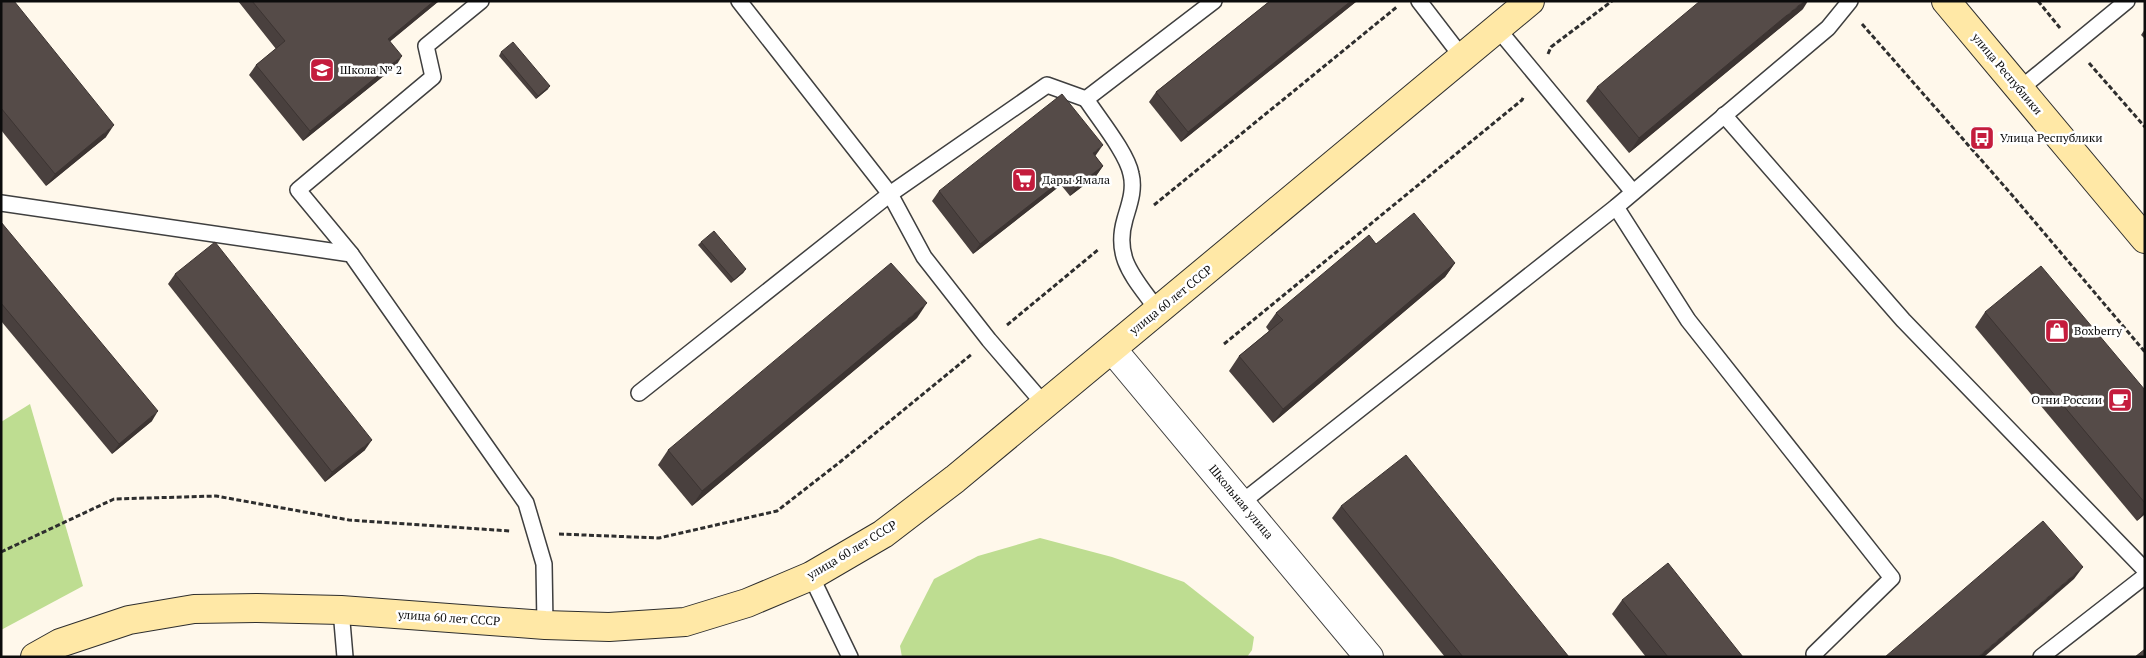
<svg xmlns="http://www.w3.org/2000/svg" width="2146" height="658" font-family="'PT Serif',serif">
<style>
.forest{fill:#bedd91}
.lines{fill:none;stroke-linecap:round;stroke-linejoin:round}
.lane-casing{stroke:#3f3f3f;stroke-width:18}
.street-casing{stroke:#3f3f3f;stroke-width:30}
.secondary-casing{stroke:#2e2e2e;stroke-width:30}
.path{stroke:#2e2e2e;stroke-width:3;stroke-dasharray:5 2.5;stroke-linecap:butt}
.lane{stroke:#fff;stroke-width:15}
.street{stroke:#fff;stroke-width:28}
.secondary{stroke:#ffe8a6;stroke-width:28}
.wall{fill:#49403e}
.shaded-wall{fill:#3c3432}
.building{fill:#554b48;stroke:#3c3432}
.labels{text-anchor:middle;stroke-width:5;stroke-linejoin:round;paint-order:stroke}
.poi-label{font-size:12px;fill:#0c0c0c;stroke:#fff;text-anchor:start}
.street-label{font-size:12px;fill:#0c0c0c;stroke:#fff}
</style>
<rect width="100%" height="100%" fill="#fff8eb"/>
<g class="forest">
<polygon points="30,404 83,586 1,630 1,422"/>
<polygon points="1040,538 1112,557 1184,582 1254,637 1252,650 1247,657 902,657 900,646 934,579 978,556"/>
</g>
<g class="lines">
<defs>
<g id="lane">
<polyline points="739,1 890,194 924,257 989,340 1044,404"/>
<polyline points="1419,1 1462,57"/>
<polyline points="1497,28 1633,192"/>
<polyline points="2020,89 2127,1"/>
<polyline points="1724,115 1903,320 2145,570"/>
<polyline points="1,203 351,254 526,503 544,564 545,625"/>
<polyline points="1616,207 1688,320 1892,578 1814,654 1816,657"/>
<polyline points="351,254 298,190 433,77 426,46 481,1"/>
<path d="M1158 311C1136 279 1113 260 1125 219 1129 205 1135 190 1131 174 1127 153 1099 119 1086 99L1214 1"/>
<polyline points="639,393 890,194 1047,85 1086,99"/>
<polyline points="1241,503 1616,207 1828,28 1850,1"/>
<polyline points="811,576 850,657"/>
<polyline points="341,610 345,657"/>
<polyline points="2041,657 2145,576"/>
</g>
<polyline id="street" points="1112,349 1369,657"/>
<g id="secondary">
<polyline points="1946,1 2145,239"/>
<polyline points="35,657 60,643 129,620 194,609 257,608 341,610 545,625 609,627 685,622 747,603 811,576 883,534 955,479 1530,1"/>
</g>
</defs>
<use href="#lane" class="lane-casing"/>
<use href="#street" class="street-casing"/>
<use href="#secondary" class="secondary-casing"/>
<g class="path">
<polyline points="2038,1 2060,28"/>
<polyline points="1862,24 2012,195 2145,352"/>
<polyline points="1548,54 1551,47 1612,1"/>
<polyline points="2089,63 2145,127"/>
<polyline points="1154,205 1398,6"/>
<polyline points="1007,325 1099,249"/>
<polyline points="1224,344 1522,100 1524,96"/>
<polyline points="559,534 659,538 777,511 840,462 972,354"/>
<polyline points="1,552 114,499 216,496 349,520 510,531"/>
</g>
<use href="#lane" class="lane"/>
<use href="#street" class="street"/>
<use href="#secondary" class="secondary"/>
</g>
<g class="wall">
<polygon points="1,1 106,137 46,186 1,130"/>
<polygon points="238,1 439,1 390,41 396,66 303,141 249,75 256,65 276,49"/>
<polygon points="1270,1 1357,1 1181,142 1149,102 1156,92"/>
<polygon points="1803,9 1629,153 1586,101 1597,87"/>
<polygon points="2145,29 2145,39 2141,35"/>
<polygon points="501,52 548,89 536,99 499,56"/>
<polygon points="1096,155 1095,156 1103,166 1096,176 1070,196 1061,185 973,254 932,201 939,191"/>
<polygon points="1,222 152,421 112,454 1,321"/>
<polygon points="701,242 746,269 743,273 731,283 698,245"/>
<polygon points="1376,244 1455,263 1445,277 1273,423 1229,371 1239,356 1269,331 1266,327 1276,313"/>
<polygon points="175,274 365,450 325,482 168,284"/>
<polygon points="1985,312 2145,390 2145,514 2137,521 1975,327"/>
<polygon points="917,318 692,506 658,465 668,450"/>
<polygon points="1341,506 1569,657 1445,657 1332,518"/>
<polygon points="1622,600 1743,657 1646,657 1612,614"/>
</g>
<g class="shaded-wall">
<polygon points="434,1 439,1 381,49 388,39"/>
<polygon points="1351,1 1357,1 1181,142 1188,132"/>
<polygon points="1804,1 1808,1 1803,9 1629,153 1639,138"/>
<polygon points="402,56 396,66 303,141 310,131"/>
<polygon points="550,86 548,89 536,99 538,96"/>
<polygon points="114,125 106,137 46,186 55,174"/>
<polygon points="1103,145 1096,155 1087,163 1093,153"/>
<polygon points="1103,166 1096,176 1070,196 1077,186"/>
<polygon points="1068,175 1061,185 973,254 980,244"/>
<polygon points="1455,263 1445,277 1273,423 1283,409"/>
<polygon points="746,269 743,273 731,283 734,280"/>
<polygon points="927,303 917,318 692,506 702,491"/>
<polygon points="158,411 152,421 112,454 119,444"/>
<polygon points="372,440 365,450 325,482 332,472"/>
<polygon points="2145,510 2145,514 2137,521"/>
<polygon points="2083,567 2074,579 1984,657 1978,657"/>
</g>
<g class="building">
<polygon points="1,1 14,1 114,125 55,174 1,108"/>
<polygon points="252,1 434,1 388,39 402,56 310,131 256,65 285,41"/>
<polygon points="1270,1 1351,1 1188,132 1156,92"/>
<polygon points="1700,1 1804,1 1639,138 1597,87"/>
<polygon points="513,42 550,86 538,96 501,52"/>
<polygon points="1062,94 1103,145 1093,153 1103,166 1077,186 1068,175 980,244 939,191"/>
<polygon points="1414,213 1455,263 1283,409 1239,356 1283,320 1276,313 1369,235 1376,244"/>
<polygon points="1,222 158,411 119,444 1,303"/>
<polygon points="714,231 746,269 734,280 701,242"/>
<polygon points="215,242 372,440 332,472 175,274"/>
<polygon points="891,263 927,303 702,491 668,450"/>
<polygon points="2041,266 2145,390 2145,503 1985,312"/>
<polygon points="1406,455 1569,657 1463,657 1341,506"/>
<polygon points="2043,521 2083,567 1978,657 1885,657"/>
<polygon points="1668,563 1743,657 1668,657 1622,600"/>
<polygon points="2145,649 2145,657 2135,657"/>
</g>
<defs>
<symbol id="school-square" viewBox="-11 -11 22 22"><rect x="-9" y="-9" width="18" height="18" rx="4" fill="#c41c3d" stroke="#fff"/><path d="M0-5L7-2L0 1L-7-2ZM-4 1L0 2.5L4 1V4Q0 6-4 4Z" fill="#fff"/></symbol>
<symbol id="bus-square" viewBox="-11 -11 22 22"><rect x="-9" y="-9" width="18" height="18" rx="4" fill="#c41c3d" stroke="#fff"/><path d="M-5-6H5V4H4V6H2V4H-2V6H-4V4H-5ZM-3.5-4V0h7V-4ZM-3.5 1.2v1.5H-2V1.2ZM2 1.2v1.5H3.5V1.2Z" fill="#fff"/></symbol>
<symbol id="supermarket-square" viewBox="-11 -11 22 22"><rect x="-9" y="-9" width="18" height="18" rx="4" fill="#c41c3d" stroke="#fff"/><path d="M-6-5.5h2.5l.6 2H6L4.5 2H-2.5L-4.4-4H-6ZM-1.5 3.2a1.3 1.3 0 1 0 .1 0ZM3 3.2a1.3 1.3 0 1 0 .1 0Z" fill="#fff"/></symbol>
<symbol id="shop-square" viewBox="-11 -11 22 22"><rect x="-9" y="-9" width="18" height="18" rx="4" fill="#c41c3d" stroke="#fff"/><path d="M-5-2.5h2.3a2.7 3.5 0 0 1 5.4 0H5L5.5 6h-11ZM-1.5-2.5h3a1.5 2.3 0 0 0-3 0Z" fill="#fff"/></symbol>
<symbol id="cafe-square" viewBox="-11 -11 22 22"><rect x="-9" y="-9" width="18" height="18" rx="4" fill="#c41c3d" stroke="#fff"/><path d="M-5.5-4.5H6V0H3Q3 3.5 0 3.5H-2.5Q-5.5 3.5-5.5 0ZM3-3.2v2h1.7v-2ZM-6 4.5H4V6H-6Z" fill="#fff"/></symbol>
</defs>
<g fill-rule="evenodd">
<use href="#school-square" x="308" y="56" width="28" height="28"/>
<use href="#bus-square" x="1968" y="124" width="28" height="28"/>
<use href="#supermarket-square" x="1010" y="166" width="28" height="28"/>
<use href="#shop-square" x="2043" y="317" width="28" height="28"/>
<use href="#cafe-square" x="2106" y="386" width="28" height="28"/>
</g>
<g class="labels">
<g class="poi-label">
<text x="340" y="74">Школа № 2</text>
<text x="2000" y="142">Улица Республики</text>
<text x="1042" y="184">Дары Ямала</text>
<text x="2074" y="335">Boxberry</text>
<text x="2102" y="404" text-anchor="end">Огни России</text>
</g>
<g class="street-label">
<text transform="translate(2007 74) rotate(50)" y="4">улица Республики</text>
<text transform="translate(1171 300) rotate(-39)" y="4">улица 60 лет СССР</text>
<text transform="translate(1241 502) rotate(50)" y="4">Школьная улица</text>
<text transform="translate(852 550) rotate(-31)" y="4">улица 60 лет СССР</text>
<text transform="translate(449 618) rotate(4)" y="4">улица 60 лет СССР</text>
</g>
</g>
<rect width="2146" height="658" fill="none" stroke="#0c0c0c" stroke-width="5"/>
</svg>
